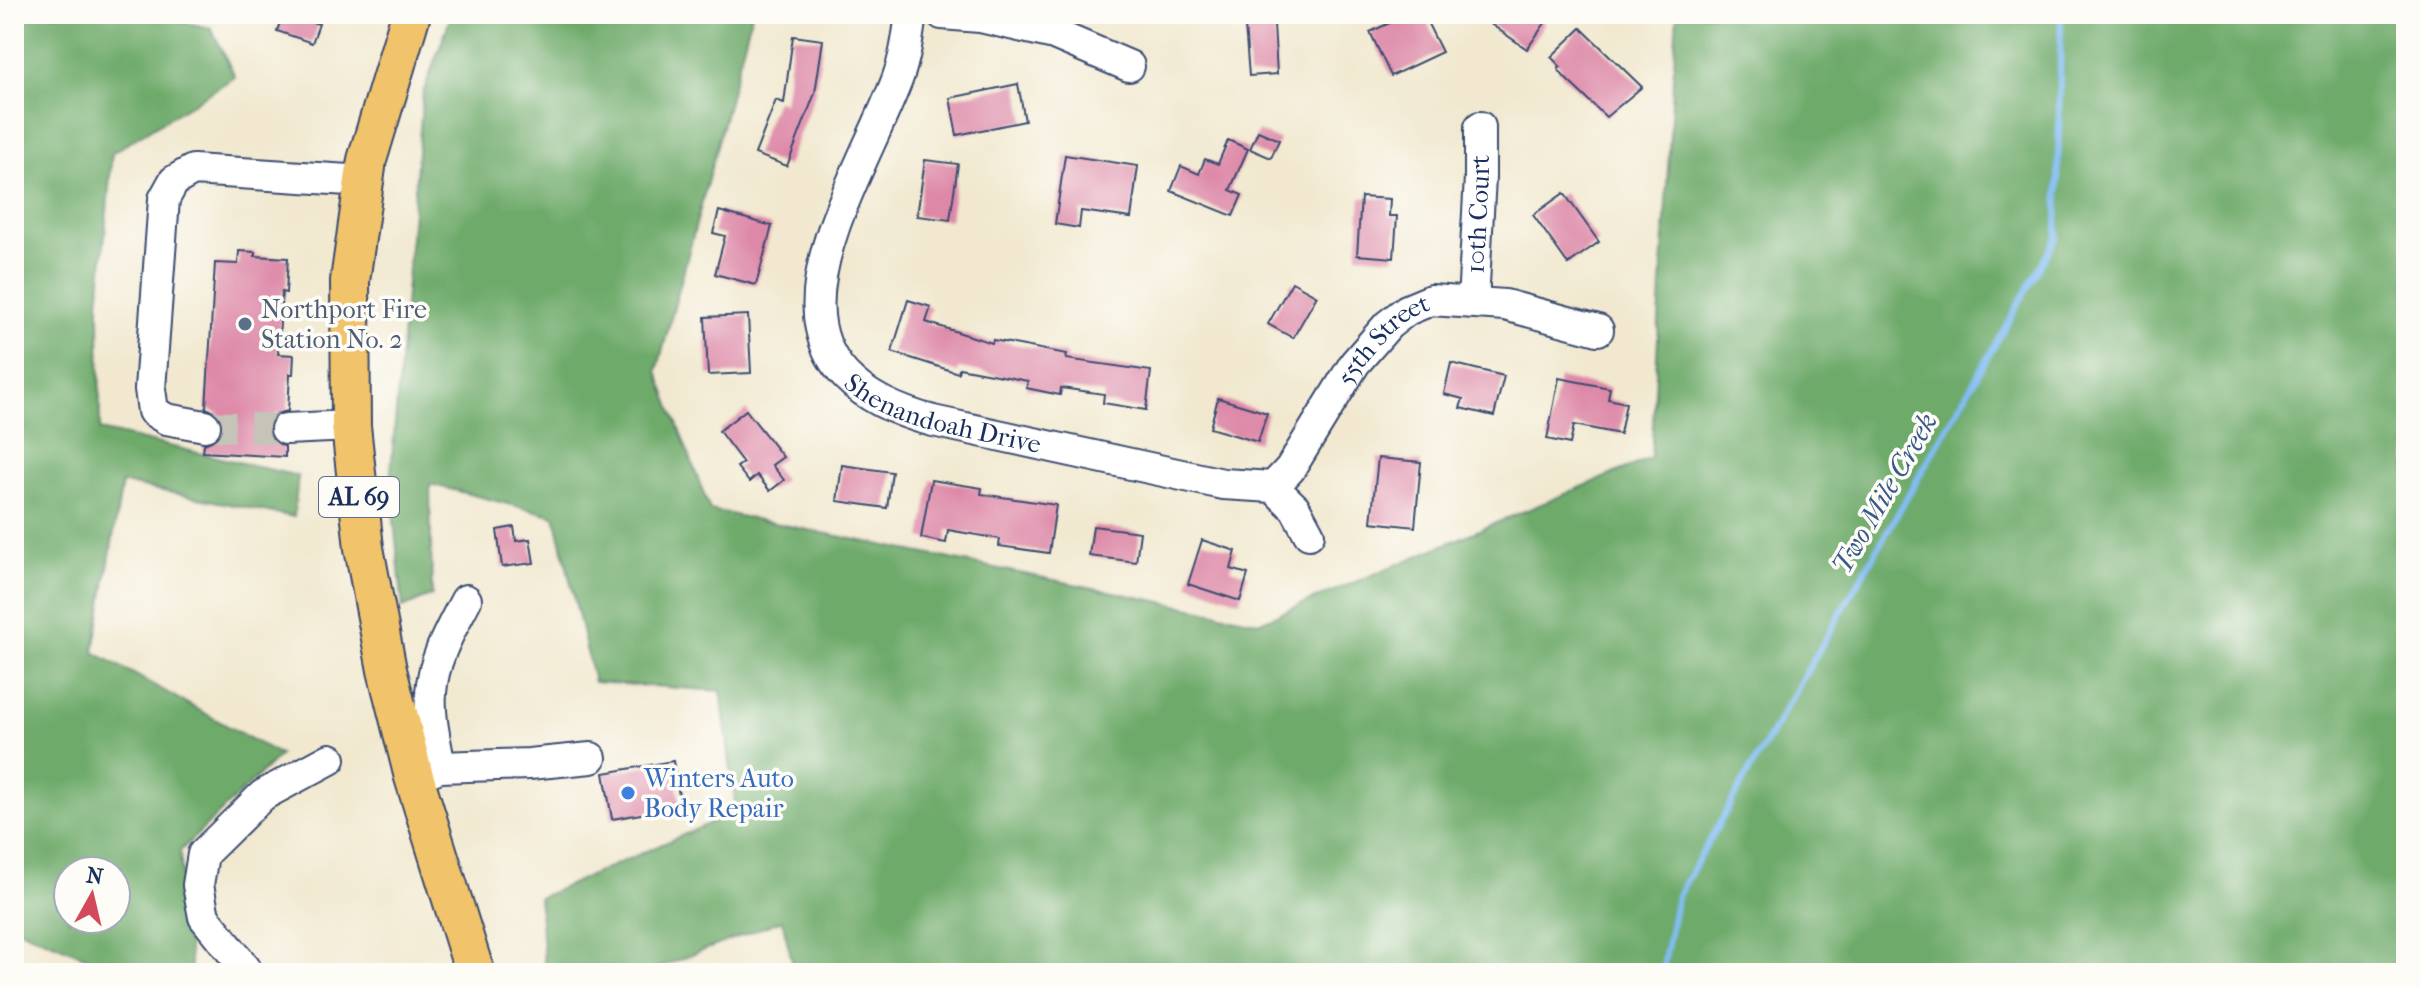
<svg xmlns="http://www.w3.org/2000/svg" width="2420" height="987" font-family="'IM FELL French Canon',serif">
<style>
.forest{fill:#6eaa6b;stroke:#446c64;stroke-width:2;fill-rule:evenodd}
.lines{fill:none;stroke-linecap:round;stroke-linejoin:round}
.stream{stroke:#83bdf4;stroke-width:6}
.building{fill:#dd88a7}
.minor-tunnel{stroke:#c6c3b8;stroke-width:30;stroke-dasharray:30 15;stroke-linecap:butt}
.minor-casing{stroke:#3b4b6f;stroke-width:34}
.major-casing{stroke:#3b4b6f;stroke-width:42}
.minor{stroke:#fff;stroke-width:30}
.major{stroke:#f1c36a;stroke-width:38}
.service-dot{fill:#5c6f8a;stroke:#fdfcf7;stroke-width:3}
.shop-dot{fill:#3f7fe0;stroke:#fdfcf7;stroke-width:3}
.labels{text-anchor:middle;stroke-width:7;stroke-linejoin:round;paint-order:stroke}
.shield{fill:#fdfcf7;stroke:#5f6c8c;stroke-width:2}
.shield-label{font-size:24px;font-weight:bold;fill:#1b2f5e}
.street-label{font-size:26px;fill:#1b2f5e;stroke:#fdfcf7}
.service-label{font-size:26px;fill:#4e5e75;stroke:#fdfcf7;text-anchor:start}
.shop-label{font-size:26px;fill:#366cbe;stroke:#fdfcf7;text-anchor:start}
.water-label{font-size:28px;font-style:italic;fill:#3a5a8b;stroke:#fdfcf7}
</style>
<rect width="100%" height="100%" fill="#fdfcf7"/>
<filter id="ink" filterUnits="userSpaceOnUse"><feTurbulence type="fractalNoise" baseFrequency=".0125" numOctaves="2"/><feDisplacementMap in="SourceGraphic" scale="16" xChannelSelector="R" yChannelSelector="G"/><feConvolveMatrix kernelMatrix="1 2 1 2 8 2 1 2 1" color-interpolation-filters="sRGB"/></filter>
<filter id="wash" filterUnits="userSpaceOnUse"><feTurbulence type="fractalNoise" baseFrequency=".006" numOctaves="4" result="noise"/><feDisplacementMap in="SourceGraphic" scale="32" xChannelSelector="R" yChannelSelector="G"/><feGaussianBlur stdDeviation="1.8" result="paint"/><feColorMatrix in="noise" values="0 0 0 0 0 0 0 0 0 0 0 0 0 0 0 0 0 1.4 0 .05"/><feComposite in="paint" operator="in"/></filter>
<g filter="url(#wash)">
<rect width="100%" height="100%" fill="#f1e8cf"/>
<g class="forest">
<path d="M14 14H144L211 28 235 77 112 153 99 303 100 430 298 476 294 517 122 483 94 652 280 755 180 851 191 973H125L14 927ZM68 871H116V919H68Z"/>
<polygon points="452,14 752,14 657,371 710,510 1260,622 1651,458 1677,14 2406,14 2406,973 795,973 782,920 645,973 545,973 539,898 736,812 721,691 594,682 555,516 430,484 432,595 403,608 390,482 423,93"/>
</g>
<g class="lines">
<polyline class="stream" points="1662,973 1677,897 2057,237 2061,14"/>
</g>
<g id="blocks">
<g class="building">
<polygon points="283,14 319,24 312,43 277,31"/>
<polygon points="1391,14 1423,14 1442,52 1391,76 1370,32 1394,21"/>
<polygon points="1476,14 1531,14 1545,23 1527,49"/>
<polygon points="1274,24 1277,74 1249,76 1245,26"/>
<polygon points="1581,28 1642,87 1606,117 1565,78 1558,69 1561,67 1551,57"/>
<polygon points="793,36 823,40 815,93 787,166 755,154 776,100 784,103"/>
<polygon points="1018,84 1025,121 957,135 950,98"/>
<polygon points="1258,131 1279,140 1271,158 1250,149"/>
<polygon points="1228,140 1248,149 1230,190 1242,195 1233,216 1171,191 1181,166 1199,174 1205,159 1218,164"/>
<polygon points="1065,155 1138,166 1131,218 1081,211 1079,228 1055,224"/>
<polygon points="925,160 958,164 950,220 917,216"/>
<polygon points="1564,193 1599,242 1568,264 1533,215"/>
<polygon points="1361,197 1390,199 1389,216 1397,216 1394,258 1357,255"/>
<polygon points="719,211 772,226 756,285 715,274 725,236 713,233"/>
<polygon points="239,251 255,252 255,256 288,258 286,293 282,292 278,354 294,355 293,374 290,374 288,411 276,414 270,421 268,429 271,439 285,447 285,457 203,452 204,444 218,438 223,428 222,419 217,413 206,408 215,263 238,264"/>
<polygon points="1292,282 1317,296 1293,338 1268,324"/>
<polygon points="908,300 931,307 926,322 992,343 993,340 1067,354 1066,359 1151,371 1146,410 1103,403 1104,394 1061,388 1060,395 1026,388 1028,381 959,368 958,373 892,352"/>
<polygon points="748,315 751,373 708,375 705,317"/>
<polygon points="1451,363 1504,376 1494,416 1460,408 1463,399 1444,394"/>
<polygon points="1559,378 1610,388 1608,399 1626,403 1620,434 1574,425 1570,444 1547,439"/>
<polygon points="1218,398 1267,413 1258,442 1210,428"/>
<polygon points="746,410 783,457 772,465 784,480 770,491 757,475 749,482 737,467 743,463 719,431"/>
<polygon points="1378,458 1421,462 1415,527 1371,522"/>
<polygon points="842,465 892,472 887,508 837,501"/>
<polygon points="931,480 982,488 981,494 1056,505 1049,553 999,546 1000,539 948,530 946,543 921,538"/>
<polygon points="1093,526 1140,532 1136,562 1089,556"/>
<polygon points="514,527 516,541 530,539 534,563 502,567 497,530"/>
<polygon points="1202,540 1236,551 1231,569 1248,574 1240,601 1188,584"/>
<polygon points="673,761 681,807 612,819 604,773"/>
</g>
</g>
</g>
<g filter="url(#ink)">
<use href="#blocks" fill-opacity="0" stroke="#3b4b6f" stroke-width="2"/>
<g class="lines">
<polyline class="minor-tunnel" points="205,426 286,429"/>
<defs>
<g id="minor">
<path id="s1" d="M911 14C908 36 905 59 897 80 849 204 730 367 933 421L1223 484 1273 487 1295 508 1309 534"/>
<polyline points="942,14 980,17 1054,34 1129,66"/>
<path id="s2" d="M1473 302 1480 177V127"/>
<polyline points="205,426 166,419 153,411 150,389 164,199 174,181 193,170 364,181"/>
<polyline points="286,429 351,426"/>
<path id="s3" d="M1273 487 1290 469 1355 363 1388 325 1407 310 1431 300 1505 305 1598 330"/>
<polyline points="440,767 529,764 591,758"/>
<path d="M414 777 440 767C436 743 429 717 431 693 433 659 451 629 466 600"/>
<polyline points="245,973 245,968 204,917 198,885 203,854 263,795 330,759"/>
</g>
<polyline id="major" points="411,14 367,160 350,281 351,426 364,548 387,670 414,777 475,973"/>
</defs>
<use href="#minor" class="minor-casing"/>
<use href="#major" class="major-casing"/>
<use href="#minor" class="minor"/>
<use href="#major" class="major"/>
</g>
</g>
<circle class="service-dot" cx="245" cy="324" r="8"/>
<circle class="shop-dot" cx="628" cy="793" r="8"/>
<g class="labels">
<rect class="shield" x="319" y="477" width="80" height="40" rx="6"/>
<g class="shield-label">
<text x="359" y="505">AL 69</text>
</g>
<g class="street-label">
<text dy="9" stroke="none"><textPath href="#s2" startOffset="88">10th Court</textPath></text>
<text dy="9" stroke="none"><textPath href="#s3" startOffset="186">55th Street</textPath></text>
<text dy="9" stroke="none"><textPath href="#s1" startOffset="492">Shenandoah Drive</textPath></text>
</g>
<g class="service-label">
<text x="261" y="318">Northport Fire<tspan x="261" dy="30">Station No. 2</tspan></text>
</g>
<g class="shop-label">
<text x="644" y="787">Winters Auto<tspan x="644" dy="30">Body Repair</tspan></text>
</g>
<g class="water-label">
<text transform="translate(1884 493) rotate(-60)" y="10">Two Mile Creek</text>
</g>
</g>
<rect width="2420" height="987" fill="none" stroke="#fdfcf7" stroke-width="48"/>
<g transform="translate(92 895) rotate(8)"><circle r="38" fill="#fdfcf7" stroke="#a3aaba" stroke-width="2"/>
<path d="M0-6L14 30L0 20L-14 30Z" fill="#d1495b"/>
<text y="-12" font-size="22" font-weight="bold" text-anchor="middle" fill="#1b2f5e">N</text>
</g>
</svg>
